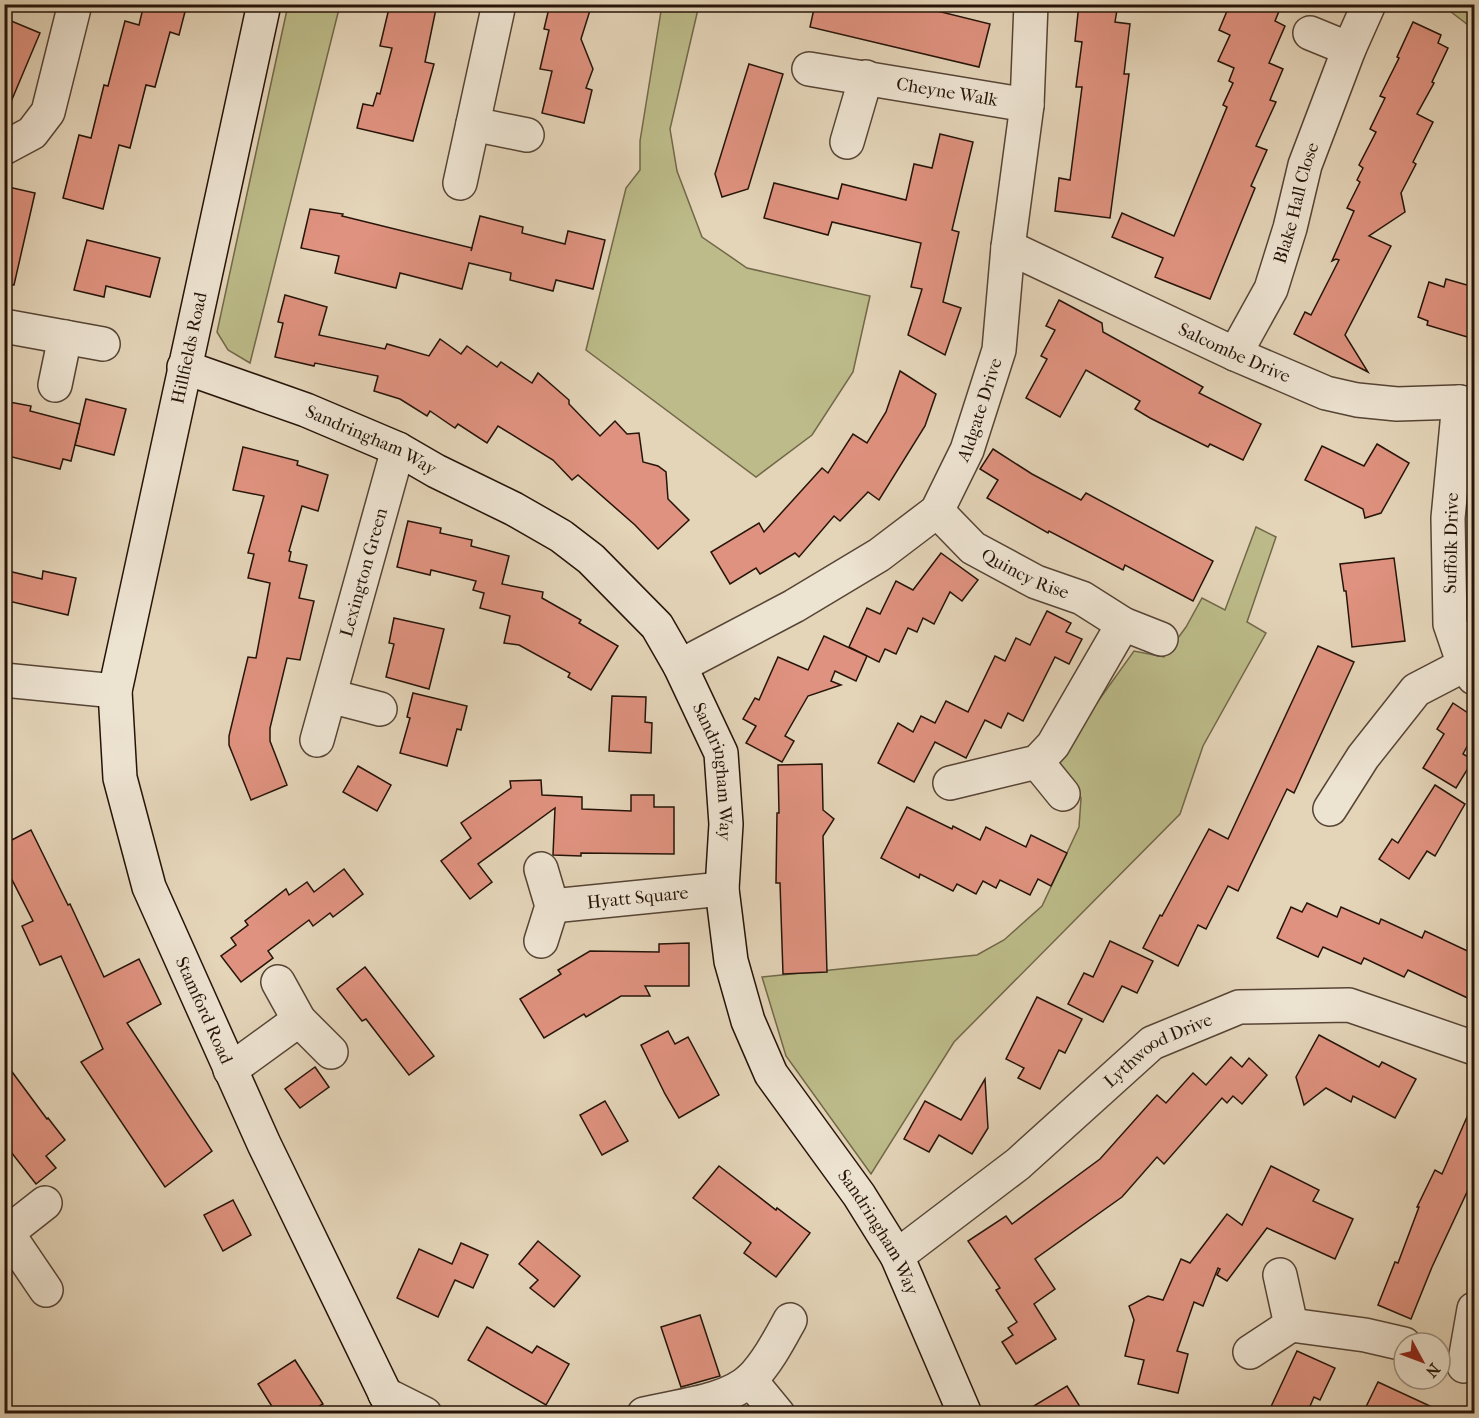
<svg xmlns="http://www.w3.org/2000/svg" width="1479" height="1418" font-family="'IM FELL French Canon',serif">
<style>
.green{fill:#bcbb89;stroke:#716849;stroke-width:1.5}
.building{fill:#df927f;stroke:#261409;stroke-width:1.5}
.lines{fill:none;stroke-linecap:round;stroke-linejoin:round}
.street-casing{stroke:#564435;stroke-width:36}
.secondary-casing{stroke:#261409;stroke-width:36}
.street{stroke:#ede3d1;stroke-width:33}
.secondary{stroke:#ede3d1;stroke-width:33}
.labels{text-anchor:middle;stroke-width:6;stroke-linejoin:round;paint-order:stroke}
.street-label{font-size:18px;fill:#261409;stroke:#ede3d1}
</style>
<rect width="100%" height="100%" fill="#e4d4b8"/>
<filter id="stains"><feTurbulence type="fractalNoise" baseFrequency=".00333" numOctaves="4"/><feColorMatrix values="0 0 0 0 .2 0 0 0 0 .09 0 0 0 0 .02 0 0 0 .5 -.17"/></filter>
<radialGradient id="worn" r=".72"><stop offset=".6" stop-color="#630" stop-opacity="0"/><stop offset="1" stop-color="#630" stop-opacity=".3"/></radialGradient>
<g class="green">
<polygon points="288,5 340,5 250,363 228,350 217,332"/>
<polygon points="662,5 699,5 670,129 677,171 702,237 747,268 870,296 853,372 812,435 756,477 586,350 626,188 640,170 640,141"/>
<polygon points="1442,5 1474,5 1474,39 1468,25"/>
<polygon points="1256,527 1276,537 1247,622 1266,633 1203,746 1180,814 954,1042 871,1174 786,1056 762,977 977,955 1004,940 1042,906 1079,827 1081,798 1058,766 1081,725 1134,651 1164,657 1186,627 1202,598 1225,610"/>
</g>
<g class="building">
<polygon points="144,4 187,4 179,35 170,32 155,87 146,85 130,148 119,145 103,209 63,198 79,135 91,138 104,85 108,86 125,21 139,25"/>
<polygon points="390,4 437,4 425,62 434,64 413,141 357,128 363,104 373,106 377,93 380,94 392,48 380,46"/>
<polygon points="550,4 592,4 581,39 593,69 586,88 592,90 584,123 542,113 552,71 540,69 549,30 544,29"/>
<polygon points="815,4 926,4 925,8 990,24 979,67 810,27"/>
<polygon points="1079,4 1118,4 1115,22 1130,24 1124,74 1129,74 1110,218 1055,211 1059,178 1070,180 1082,87 1076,87 1082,42 1075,41"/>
<polygon points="1230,4 1282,4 1275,21 1285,26 1269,63 1283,69 1270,100 1276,102 1256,146 1267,150 1251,186 1255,188 1210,299 1155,277 1163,258 1112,237 1122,213 1174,236 1227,107 1223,105 1233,83 1229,81 1234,68 1218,61 1230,35 1219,30"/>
<polygon points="4,18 40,33 5,116 4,116"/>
<polygon points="1413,22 1441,35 1438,43 1448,48 1432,82 1434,83 1417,114 1433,122 1413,162 1416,164 1401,193 1405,212 1369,236 1391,246 1345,335 1368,372 1294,334 1305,312 1311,315 1339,260 1336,259 1332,261 1354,211 1347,208 1360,182 1357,180 1363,168 1359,165 1376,132 1370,129 1385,98 1380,96 1399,58 1397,57"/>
<polygon points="749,64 783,74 748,189 722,197 715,174"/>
<polygon points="940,134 973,142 952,230 959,232 943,302 961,308 945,355 908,335 922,289 911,287 921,243 832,222 828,235 764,218 774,183 838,199 842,184 906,200 914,164 932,168"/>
<polygon points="4,186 35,193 14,285 4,284"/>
<polygon points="310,209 343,214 342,216 472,248 471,251 480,216 523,227 522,233 565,244 568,231 605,240 593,289 556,280 553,291 510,280 511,273 469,263 462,289 400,273 396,288 335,273 339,256 301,248"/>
<polygon points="87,240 160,258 150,297 106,286 104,297 74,290"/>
<polygon points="1446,279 1474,287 1474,339 1427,325 1428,321 1418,317 1429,282 1444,287"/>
<polygon points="285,295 327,307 319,335 385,349 387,344 429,356 440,339 461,354 467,346 497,367 501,362 532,383 538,373 569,400 569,404 600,436 615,421 627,434 639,433 643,462 658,466 666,472 668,499 689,520 658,549 635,525 578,475 572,480 553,460 498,426 487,443 458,424 455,428 430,411 427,416 400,399 374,391 378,376 315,363 314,366 275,357 283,323 278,322"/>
<polygon points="1059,300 1102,323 1103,332 1203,387 1199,393 1261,424 1243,460 1210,444 1208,447 1150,418 1135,409 1140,401 1086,370 1060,417 1026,398 1047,359 1041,356 1055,330 1046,326"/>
<polygon points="900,371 936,394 925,426 879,500 868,492 840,521 834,516 799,557 795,553 760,574 756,568 730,584 711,552 759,523 764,532 822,468 828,473 853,434 867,443 886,412"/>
<polygon points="86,399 126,409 114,455 75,445"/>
<polygon points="4,401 31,406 30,411 80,424 71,461 63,459 60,469 4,455"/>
<polygon points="1377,444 1409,463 1381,513 1365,518 1363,509 1305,480 1322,446 1364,466"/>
<polygon points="243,447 298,461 297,465 328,475 318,511 302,506 289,551 291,552 289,561 307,565 299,598 314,601 300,660 287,658 270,728 270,741 287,785 251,800 229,745 229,736 248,657 256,658 270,583 248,578 254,554 248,553 264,496 233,490"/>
<polygon points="993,449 1032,474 1081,500 1086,493 1213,561 1193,601 1125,565 1123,570 1049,531 1048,533 987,498 998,480 980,469"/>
<polygon points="408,521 441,528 440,533 472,540 471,546 509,556 502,584 543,592 542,598 581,620 579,623 618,646 591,690 568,677 570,673 519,645 504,643 510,616 480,608 484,593 473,590 476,581 431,570 430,575 397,567"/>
<polygon points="941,553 978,580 962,601 950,592 934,624 923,618 917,632 908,628 896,654 885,649 879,662 849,647 867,608 880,614 896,581 913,590"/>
<polygon points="1394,558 1405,641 1352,647 1346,591 1344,591 1340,564"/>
<polygon points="4,570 42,579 43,571 76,578 68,615 4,600"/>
<polygon points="1047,611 1071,623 1066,632 1082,639 1069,664 1055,657 1023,721 1008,713 1001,728 985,720 966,758 935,742 914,782 878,763 898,723 913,732 921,716 935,723 946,701 968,712 995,656 1005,661 1016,638 1030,645"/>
<polygon points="394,618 444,629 429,689 386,677 394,644 389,643"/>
<polygon points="824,636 867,656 856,681 835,671 831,681 841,685 808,696 785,736 794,741 782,762 746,743 756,726 743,719 755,698 759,700 778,657 808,670"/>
<polygon points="1318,646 1354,662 1294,793 1287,789 1238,891 1228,886 1206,929 1198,925 1178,966 1143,948 1160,915 1162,916 1209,829 1228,839"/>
<polygon points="413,693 467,706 461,730 457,729 447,766 400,753 410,718 407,717"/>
<polygon points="612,696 646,697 645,722 652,723 651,753 609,751"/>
<polygon points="1453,703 1474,717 1474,734 1463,754 1473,760 1456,788 1423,768 1444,734 1437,729"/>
<polygon points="822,764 823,810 834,819 823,836 827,972 783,974 780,883 776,883 777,813 779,813 778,765"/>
<polygon points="358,766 391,785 377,811 343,792"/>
<polygon points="541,780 542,795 582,797 582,809 631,811 631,795 654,795 654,807 674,807 674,854 581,853 581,856 553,855 555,808 478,864 492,882 470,899 441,861 471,838 461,823 511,788 510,781"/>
<polygon points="1435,785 1465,804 1435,856 1427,851 1409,879 1379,859 1392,839 1398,843"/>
<polygon points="907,807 952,829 953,826 980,840 986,827 1026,847 1031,835 1067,853 1051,886 1038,879 1030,895 1000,880 996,888 983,881 976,894 957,884 953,891 920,874 919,878 881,858"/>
<polygon points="31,830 68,905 70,904 104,977 139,959 161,1004 127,1023 212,1151 165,1187 81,1062 103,1049 61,956 40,965 22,926 33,921 4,864 4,844"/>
<polygon points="344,869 363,894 333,917 330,913 313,926 309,920 268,951 273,958 241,982 221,956 236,945 231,938 248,925 245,921 286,889 289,895 307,882 314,892"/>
<polygon points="1307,903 1337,917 1341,907 1379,924 1381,919 1422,938 1425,931 1474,954 1474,1001 1408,970 1404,977 1364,958 1361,964 1323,947 1318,957 1277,938 1291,907 1302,912"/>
<polygon points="1110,941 1153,961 1137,993 1122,986 1103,1022 1068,1004 1084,973 1093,977"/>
<polygon points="689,943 689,986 645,986 650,996 621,996 586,1017 584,1014 544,1038 520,999 561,974 558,970 590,951 659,952 659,944"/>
<polygon points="365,967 434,1056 409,1075 366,1019 362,1021 337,989"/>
<polygon points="1037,997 1082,1019 1065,1053 1059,1050 1040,1089 1018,1078 1024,1068 1006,1059"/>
<polygon points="668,1031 675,1044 688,1037 719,1095 679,1118 665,1094 641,1045"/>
<polygon points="1319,1035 1379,1067 1382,1062 1416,1079 1395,1118 1353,1096 1351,1102 1326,1088 1304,1105 1296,1077"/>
<polygon points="1231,1057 1242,1067 1249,1058 1267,1075 1242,1104 1233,1096 1227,1103 1222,1098 1164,1164 1157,1157 1122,1197 1035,1259 1055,1289 1034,1304 1056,1339 1016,1364 1002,1342 1013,1335 1008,1328 1017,1322 996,1290 1000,1288 968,1241 1006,1216 1012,1224 1100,1159 1157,1095 1166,1103 1193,1073 1206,1085"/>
<polygon points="4,1061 47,1119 48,1118 65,1140 46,1156 56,1168 36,1184 4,1143"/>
<polygon points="315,1067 329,1087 300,1108 285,1089"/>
<polygon points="985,1079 988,1128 972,1154 939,1135 929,1152 904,1139 925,1101 961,1120"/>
<polygon points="605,1101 628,1141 602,1155 580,1115"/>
<polygon points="1474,1101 1474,1177 1432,1267 1411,1319 1378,1305 1395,1262 1398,1263 1419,1207 1417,1207 1435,1170 1442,1174"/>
<polygon points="719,1166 776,1210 777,1208 810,1233 776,1277 744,1253 751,1243 693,1198"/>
<polygon points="1271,1166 1319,1190 1313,1201 1353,1219 1335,1259 1267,1228 1227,1281 1217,1275 1220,1269 1218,1268 1203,1306 1194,1302 1177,1351 1188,1354 1178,1393 1138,1384 1144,1360 1125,1356 1134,1320 1129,1306 1148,1296 1163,1300 1181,1259 1190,1263 1227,1214 1242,1225"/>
<polygon points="233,1200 251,1235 223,1251 204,1215"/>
<polygon points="538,1241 580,1276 554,1307 530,1288 538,1280 519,1264"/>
<polygon points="461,1243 488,1255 473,1288 455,1280 438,1317 397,1298 419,1249 452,1264"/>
<polygon points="700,1315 720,1376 681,1387 661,1327"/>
<polygon points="487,1327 532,1353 537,1346 569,1364 546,1405 468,1360"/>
<polygon points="1297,1351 1335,1368 1320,1400 1314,1397 1307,1413 1268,1413"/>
<polygon points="295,1360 323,1404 307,1413 276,1413 258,1384"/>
<polygon points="1378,1382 1445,1413 1363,1413"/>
<polygon points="1067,1386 1084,1413 1022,1413"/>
</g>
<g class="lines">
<defs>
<g id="street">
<polyline points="1310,33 1349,49"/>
<path id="s1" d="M809 69 1027 105"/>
<polyline points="473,124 527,135"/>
<polyline points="847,142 866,77"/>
<polyline points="4,148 32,133 48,112 75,4"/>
<polyline points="460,183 499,4"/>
<path id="s2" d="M1008 247 1235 354 1326 393 1357 400 1397 404 1459 402 1474 405"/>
<polyline points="4,326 103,344"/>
<path id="s3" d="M1235 354 1271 289 1290 228 1305 165 1349 49 1369 4"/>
<polyline points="55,385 65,337"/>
<polyline points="1459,402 1448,518 1450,624 1464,665 1474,678"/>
<path id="s4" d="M937 511 973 548 1036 582 1082 598 1123 624 1161 639"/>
<path id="s5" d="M680 666 794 606 879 555 937 511 967 450 999 350 1008 247 1027 105 1031 4"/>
<polyline points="4,680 115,691"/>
<polyline points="330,696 380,709"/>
<path id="s6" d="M317 740 398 449"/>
<polyline points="1037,762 1063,794"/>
<polyline points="950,783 1037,762 1053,745 1123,624"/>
<polyline points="1330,809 1363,757 1416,690 1464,665"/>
<path id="s7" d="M552 906 722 889"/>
<polyline points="541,941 552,906 541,869"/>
<polyline points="278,982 299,1020 331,1052"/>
<polyline points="230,1070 299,1020"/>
<polyline points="4,1228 46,1290"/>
<polyline points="8,1232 45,1203"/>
<path id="s8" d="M897 1256 1018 1164 1152 1043 1239 1007 1349 1005 1474 1048"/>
<polyline points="1291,1325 1365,1335 1404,1344"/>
<polyline points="1250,1352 1291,1325 1280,1275"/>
<polyline points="1464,1366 1474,1309"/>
<polyline points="750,1380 778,1414"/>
<polyline points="385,1394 425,1414"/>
<path d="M644 1414C676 1406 727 1402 751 1379 767 1363 779 1340 790 1320"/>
</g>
<g id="secondary">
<path id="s9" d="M264 4 115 691 120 778 149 887 264 1144 395 1414"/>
<path id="s10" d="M184 367 306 410 398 449 436 471 514 509 561 536 591 559 657 626 680 666 721 753 726 824 722 889 731 961 748 1021 771 1074 859 1195 897 1256 965 1414"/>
</g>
</defs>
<use href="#street" class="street-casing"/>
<use href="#secondary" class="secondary-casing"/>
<use href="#street" class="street"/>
<use href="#secondary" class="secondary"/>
</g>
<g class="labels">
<g class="street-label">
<text dy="6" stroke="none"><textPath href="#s1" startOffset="140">Cheyne Walk</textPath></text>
<text dy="6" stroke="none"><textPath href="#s3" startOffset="164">Blake Hall Close</textPath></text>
<text transform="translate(189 348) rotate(-78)" y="6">Hillfields Road</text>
<text dy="6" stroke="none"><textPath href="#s2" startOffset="250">Salcombe Drive</textPath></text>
<text dy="6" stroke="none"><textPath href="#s5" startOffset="411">Aldgate Drive</textPath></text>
<text dy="6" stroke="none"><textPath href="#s10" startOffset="201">Sandringham Way</textPath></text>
<text transform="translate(1451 543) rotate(-89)" y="6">Suffolk Drive</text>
<text dy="6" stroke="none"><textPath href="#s6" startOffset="174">Lexington Green</textPath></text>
<text dy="6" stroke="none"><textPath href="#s4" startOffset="110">Quincy Rise</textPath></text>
<text dy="6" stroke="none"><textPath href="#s10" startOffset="705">Sandringham Way</textPath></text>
<text dy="6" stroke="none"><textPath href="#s7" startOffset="86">Hyatt Square</textPath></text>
<text dy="6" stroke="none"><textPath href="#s9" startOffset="1038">Stamford Road</textPath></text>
<text dy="6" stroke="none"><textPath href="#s8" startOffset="334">Lythwood Drive</textPath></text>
<text dy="6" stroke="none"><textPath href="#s10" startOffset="1209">Sandringham Way</textPath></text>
</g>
</g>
<rect width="1479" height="1418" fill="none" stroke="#e4d4b8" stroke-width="24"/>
<rect x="6" y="6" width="1467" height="1406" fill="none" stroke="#261409" stroke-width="3"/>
<rect x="12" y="12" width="1455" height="1394" fill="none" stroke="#261409" stroke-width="1.5"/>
<g transform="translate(1422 1361) rotate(131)"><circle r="28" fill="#ede3d1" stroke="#9d9081" stroke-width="1.5"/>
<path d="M0-4.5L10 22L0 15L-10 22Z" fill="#8f2418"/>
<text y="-9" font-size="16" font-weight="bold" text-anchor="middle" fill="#261409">N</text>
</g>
<rect width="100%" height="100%" filter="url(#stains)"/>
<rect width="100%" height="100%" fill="url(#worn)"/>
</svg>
